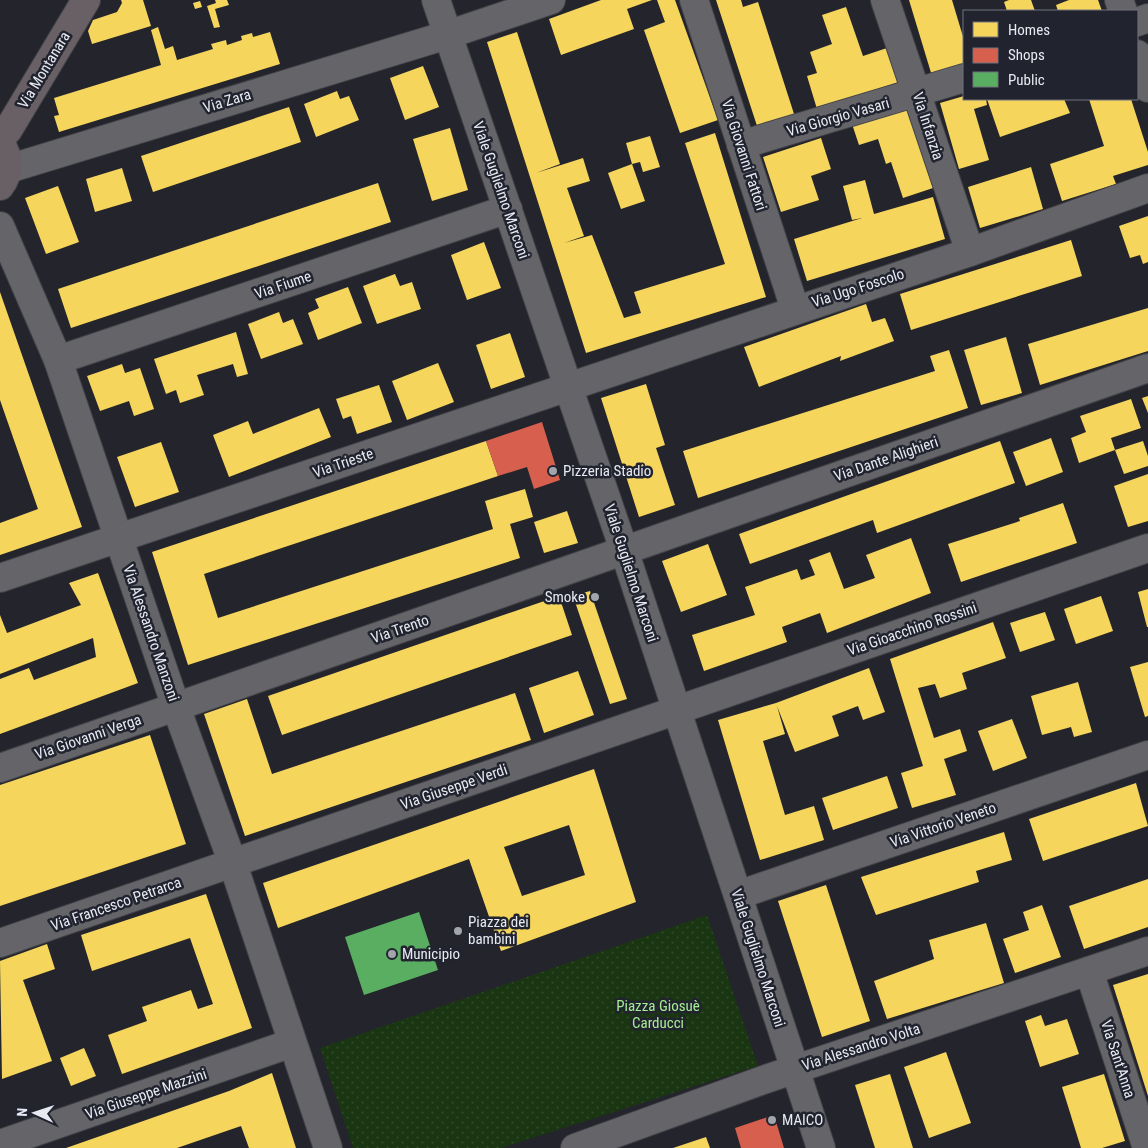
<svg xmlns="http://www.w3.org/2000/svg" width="1148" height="1148" font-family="'Roboto Condensed',sans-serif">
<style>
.park{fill:url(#park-dots)}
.homes{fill:#f6d55c;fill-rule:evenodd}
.shops{fill:#d6604d}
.public{fill:#5aae61}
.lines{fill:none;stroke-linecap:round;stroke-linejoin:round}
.minor-casing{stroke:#424348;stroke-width:30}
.major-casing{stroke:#424348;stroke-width:30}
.minor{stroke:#646469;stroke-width:28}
.major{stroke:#686065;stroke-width:28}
.poi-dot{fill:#a3a5ad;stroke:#21232f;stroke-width:2}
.labels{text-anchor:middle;stroke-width:5;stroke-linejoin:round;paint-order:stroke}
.street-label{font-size:15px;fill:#e8eaf2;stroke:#21232f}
.poi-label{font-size:15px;fill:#e8eaf2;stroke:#21232f;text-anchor:start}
.park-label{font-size:15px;fill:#a5ed90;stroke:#21232f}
</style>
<defs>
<pattern id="park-dots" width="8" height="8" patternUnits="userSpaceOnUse" patternTransform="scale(1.25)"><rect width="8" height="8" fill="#1a3511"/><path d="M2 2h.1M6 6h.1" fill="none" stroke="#304928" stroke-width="1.8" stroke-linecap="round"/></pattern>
</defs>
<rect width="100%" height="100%" fill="#24252c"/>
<polygon class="park" points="707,915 758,1066 501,1148 353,1148 320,1048"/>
<g class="homes">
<polygon points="121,0 143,0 151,26 92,44 88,31 93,20 117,12 122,3"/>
<polygon points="215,0 227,0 229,5 215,9 220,27 214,28 207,6 216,3"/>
<polygon points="601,0 652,0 627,9 634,29 561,55 549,19"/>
<polygon points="657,0 675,0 718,120 680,133 644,30 665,22"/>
<polygon points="716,0 741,0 743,7 758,2 795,117 758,129"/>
<polygon points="909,0 952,0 964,40 964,66 932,76"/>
<polygon points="1009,0 1031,0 1035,11 1007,11 1004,2"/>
<polygon points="1069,0 1098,0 1102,11 1058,11 1056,5"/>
<polygon points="200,1 202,7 195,9 193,3"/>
<polygon points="846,7 863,56 890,47 902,81 817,109 807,76 817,73 810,52 832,44 822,15"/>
<polygon points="158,27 165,49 173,46 177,60 213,49 211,44 226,40 227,45 242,40 241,36 252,33 253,37 270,32 280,64 59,132 54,116 59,115 54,98 161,65 151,30"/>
<polygon points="517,32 560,164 536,173 583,158 590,181 567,188 584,236 564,243 592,235 624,318 641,313 634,292 725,264 685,143 715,133 766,297 586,353 487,42"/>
<polygon points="423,66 439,107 405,120 390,78"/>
<polygon points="337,91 340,99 349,96 359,120 316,137 304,104"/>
<polygon points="964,96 964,99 986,99 987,105 974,109 989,160 959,169 940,103"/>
<polygon points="987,99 1064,99 1070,113 1000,137"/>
<polygon points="1089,99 1131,99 1148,152 1148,165 1113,176 1116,184 1062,201 1050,164 1104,146"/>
<polygon points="906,106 933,188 903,198 891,162 886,164 878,139 859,145 852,124"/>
<polygon points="289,107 301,142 153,192 141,156"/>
<polygon points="450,128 468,190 432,201 413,139"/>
<polygon points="650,136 660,167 643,172 640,162 632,164 626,143"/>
<polygon points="821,138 831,169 811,176 819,200 781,212 763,157"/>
<polygon points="632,164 645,201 621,209 608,173"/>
<polygon points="1031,167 1043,209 980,228 968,187"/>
<polygon points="122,168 132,201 95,212 86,179"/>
<polygon points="865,180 874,214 933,197 945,239 807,281 794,239 862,218 852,220 843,186"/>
<polygon points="378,183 391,222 71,328 58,289"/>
<polygon points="58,186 79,242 46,254 25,198"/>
<polygon points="1148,216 1148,262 1143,264 1140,255 1130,258 1119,226"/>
<polygon points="1071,240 1082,276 911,330 900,294"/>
<polygon points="484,242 501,288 467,300 451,255"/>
<polygon points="395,274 400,286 412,282 421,309 377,324 363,286"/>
<polygon points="348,287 362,323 318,340 308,313 319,308 315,299"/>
<polygon points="0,292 82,527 0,555 0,523 38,509 0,400"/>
<polygon points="866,304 872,322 885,318 894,341 840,361 841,356 759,387 744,347"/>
<polygon points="1148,308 1148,351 1040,385 1028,344"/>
<polygon points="279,312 283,323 293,319 303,344 261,359 248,324"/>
<polygon points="236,332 248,374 237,377 233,364 197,375 204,395 180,403 176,390 166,394 154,359"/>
<polygon points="510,333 525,377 491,389 476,345"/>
<polygon points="1006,337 1022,393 981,405 964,350"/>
<polygon points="949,350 968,408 698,498 683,451 935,371 930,356"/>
<polygon points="438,363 454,402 407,420 392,381"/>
<polygon points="122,364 125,373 140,368 154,409 134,416 129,401 100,411 87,376"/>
<polygon points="646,384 665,445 656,448 675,505 639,517 601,398"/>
<polygon points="379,385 392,422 357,434 351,416 343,419 336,399"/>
<polygon points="1148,396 1148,413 1142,398"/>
<polygon points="1131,399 1141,428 1111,438 1115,450 1079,463 1071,438 1086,432 1080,416"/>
<polygon points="319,408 331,437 229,477 213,435 248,421 253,434"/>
<polygon points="1051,438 1063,472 1026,486 1013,452"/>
<polygon points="486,441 498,476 204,574 218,618 493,529 485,501 525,489 533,517 510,524 520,558 188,665 152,552"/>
<polygon points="1000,441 1015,483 877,533 873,520 750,564 739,534"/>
<polygon points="1143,441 1148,456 1148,466 1124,474 1115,450"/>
<polygon points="161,442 179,492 135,507 117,457"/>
<polygon points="1148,474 1148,521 1128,527 1114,486"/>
<polygon points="1063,503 1077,543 961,582 948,544 1020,521 1019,518"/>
<polygon points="567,511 578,543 544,553 534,522"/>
<polygon points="911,538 931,593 827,633 820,613 782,627 787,642 704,671 692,635 755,615 745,587 797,569 801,580 815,575 809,560 830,552 844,589 875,578 866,555"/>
<polygon points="708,544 727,595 681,612 662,561"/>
<polygon points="98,573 138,683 0,734 0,679 29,668 34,680 96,657 93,638 0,674 0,615 7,633 81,605 69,583"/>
<polygon points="1148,589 1148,627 1147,627 1138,592"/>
<polygon points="590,591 627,699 610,704 573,596"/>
<polygon points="559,596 572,635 282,735 268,696"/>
<polygon points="1101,596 1113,631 1076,644 1064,609"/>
<polygon points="1045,612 1055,640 1020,652 1010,623"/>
<polygon points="993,622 1006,658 962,673 967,689 940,698 935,684 918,688 934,738 960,729 967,751 944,759 956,795 912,808 901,773 923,766 890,659"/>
<polygon points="1148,662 1148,716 1145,717 1130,667"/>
<polygon points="869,668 885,712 863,720 858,706 832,716 839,736 795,752 777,706 785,734 763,741 785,815 814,806 824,840 760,860 718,720 776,703"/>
<polygon points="578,671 594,715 544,733 529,688"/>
<polygon points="1078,682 1092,732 1074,737 1071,727 1042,735 1031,696"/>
<polygon points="515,693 531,740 245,836 204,714 247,699 272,774"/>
<polygon points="1012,719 1027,758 993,771 978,731"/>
<polygon points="150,735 186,844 0,906 0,785"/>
<path d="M594 769 636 902 501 951 469 859 278 928 263 883ZM569 825 585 875 522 896 504 847Z"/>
<polygon points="887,776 898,808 833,830 822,798"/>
<polygon points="1136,783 1148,826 1043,861 1029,819"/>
<polygon points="1004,832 1012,860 976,871 979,882 876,915 861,877"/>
<polygon points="1148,879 1148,927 1084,949 1069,906"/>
<polygon points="826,885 870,1021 822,1037 778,901"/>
<polygon points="206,894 252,1028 122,1074 108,1035 147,1021 142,1007 191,990 198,1009 213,1004 190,938 92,971 81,935"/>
<polygon points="1042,905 1061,957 1015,973 1003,939 1029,930 1023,912"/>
<polygon points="986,923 1004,983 887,1019 874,981 934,959 929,940"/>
<polygon points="47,944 55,969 23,980 52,1061 2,1079 0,961"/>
<polygon points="1148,974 1148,1096 1113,985"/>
<polygon points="1041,1015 1045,1026 1067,1019 1079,1054 1040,1067 1025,1021"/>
<polygon points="84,1048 96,1076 71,1086 60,1058"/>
<polygon points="946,1052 971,1123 929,1138 904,1067"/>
<polygon points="272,1073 296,1148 249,1148 241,1126 177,1148 66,1148 229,1091"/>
<polygon points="890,1074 913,1148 875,1148 855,1085"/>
<polygon points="1104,1074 1125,1141 1102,1148 1081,1148 1062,1087"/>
<polygon points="706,1137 710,1148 673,1148"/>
</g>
<g class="shops">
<polygon points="542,422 560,480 534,489 527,467 498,476 486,441"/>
<polygon points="774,1115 784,1148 741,1148 735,1128"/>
</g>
<polygon class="public" points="419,912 438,970 364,995 345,937"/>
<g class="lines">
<defs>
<g id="minor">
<polyline points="436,0 624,550 821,1148"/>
<polyline points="694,0 795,309"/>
<polyline points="885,0 970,252"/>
<polyline points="1119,0 1123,11"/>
<polyline points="1137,22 1148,18"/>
<polyline points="1137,54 1148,88"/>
<polyline points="741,145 964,78"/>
<polyline points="8,169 447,35 551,0"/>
<polyline points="0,226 58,360 176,707 233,864 328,1148"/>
<polyline points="58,360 508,209"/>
<polyline points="0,578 970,252 1148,188"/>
<polyline points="0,768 1148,368"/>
<polyline points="738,895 1148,755"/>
<polyline points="0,943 1148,548"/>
<polyline points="1089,971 1147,1148"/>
<polyline points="0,1144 292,1043"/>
<polyline points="575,1148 766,1079 1148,951"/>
</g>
<g id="major">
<polyline points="0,138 8,130 86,0"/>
<path d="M0 143C10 157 10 173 0 186"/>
</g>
</defs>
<use href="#minor" class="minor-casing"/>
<use href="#major" class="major-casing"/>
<use href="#minor" class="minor"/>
<use href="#major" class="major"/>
</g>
<g class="poi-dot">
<circle cx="553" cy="471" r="5"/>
<circle cx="595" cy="597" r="5"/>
<circle cx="458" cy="931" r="5"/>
<circle cx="392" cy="954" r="5"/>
<circle cx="772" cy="1120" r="5"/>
</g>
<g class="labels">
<g class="street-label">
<text transform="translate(44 70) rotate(-59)" y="5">Via Montanara</text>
<text transform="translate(227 101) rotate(-17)" y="5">Via Zara</text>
<text transform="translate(838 117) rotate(-16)" y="5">Via Giorgio Vasari</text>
<text transform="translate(928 126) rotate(72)" y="5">Via Infanzia</text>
<text transform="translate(744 155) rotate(72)" y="5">Via Giovanni Fattori</text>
<text transform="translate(501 190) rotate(71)" y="5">Viale Guglielmo Marconi</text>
<text transform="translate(283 285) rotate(-19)" y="5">Via Fiume</text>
<text transform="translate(858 288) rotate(-18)" y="5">Via Ugo Foscolo</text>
<text transform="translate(886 459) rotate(-19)" y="5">Via Dante Alighieri</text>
<text transform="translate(343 463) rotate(-19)" y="5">Via Trieste</text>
<text transform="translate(631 573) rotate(72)" y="5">Viale Guglielmo Marconi</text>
<text transform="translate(400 629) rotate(-19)" y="5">Via Trento</text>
<text transform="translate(912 629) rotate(-19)" y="5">Via Gioacchino Rossini</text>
<text transform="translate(151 633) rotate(71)" y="5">Via Alessandro Manzoni</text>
<text transform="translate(88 737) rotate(-19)" y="5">Via Giovanni Verga</text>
<text transform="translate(454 787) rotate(-19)" y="5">Via Giuseppe Verdi</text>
<text transform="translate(943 825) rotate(-19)" y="5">Via Vittorio Veneto</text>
<text transform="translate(116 904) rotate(-19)" y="5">Via Francesco Petrarca</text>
<text transform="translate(758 958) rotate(72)" y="5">Viale Guglielmo Marconi</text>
<text transform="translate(861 1047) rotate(-18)" y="5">Via Alessandro Volta</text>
<text transform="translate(1118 1059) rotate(72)" y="5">Via Sant'Anna</text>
<text transform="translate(146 1094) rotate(-19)" y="5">Via Giuseppe Mazzini</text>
</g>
<g class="poi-label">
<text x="563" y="476">Pizzeria Stadio</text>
<text x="585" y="602" text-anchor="end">Smoke</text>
<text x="468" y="927">Piazza dei<tspan x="468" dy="17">bambini</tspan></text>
<text x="402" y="959">Municipio</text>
<text x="782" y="1125">MAICO</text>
</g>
<g class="park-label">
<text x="658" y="1011">Piazza Giosuè<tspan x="658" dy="17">Carducci</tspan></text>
</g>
</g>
<rect x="963" y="10" width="175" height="90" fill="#21232f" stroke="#71737d"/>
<rect x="973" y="22" width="25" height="15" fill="#f6d55c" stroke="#71737d"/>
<text x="1008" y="35" font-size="15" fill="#e8eaf2">Homes</text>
<rect x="973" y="48" width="25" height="15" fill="#d6604d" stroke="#71737d"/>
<text x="1008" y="60" font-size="15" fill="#e8eaf2">Shops</text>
<rect x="973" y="72" width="25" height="15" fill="#5aae61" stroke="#71737d"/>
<text x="1008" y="85" font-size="15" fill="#e8eaf2">Public</text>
<g transform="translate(35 1113) rotate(273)" stroke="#21232f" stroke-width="4" paint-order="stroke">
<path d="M0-4L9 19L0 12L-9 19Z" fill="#e8eaf2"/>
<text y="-8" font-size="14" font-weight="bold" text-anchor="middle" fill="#e8eaf2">N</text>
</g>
</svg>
